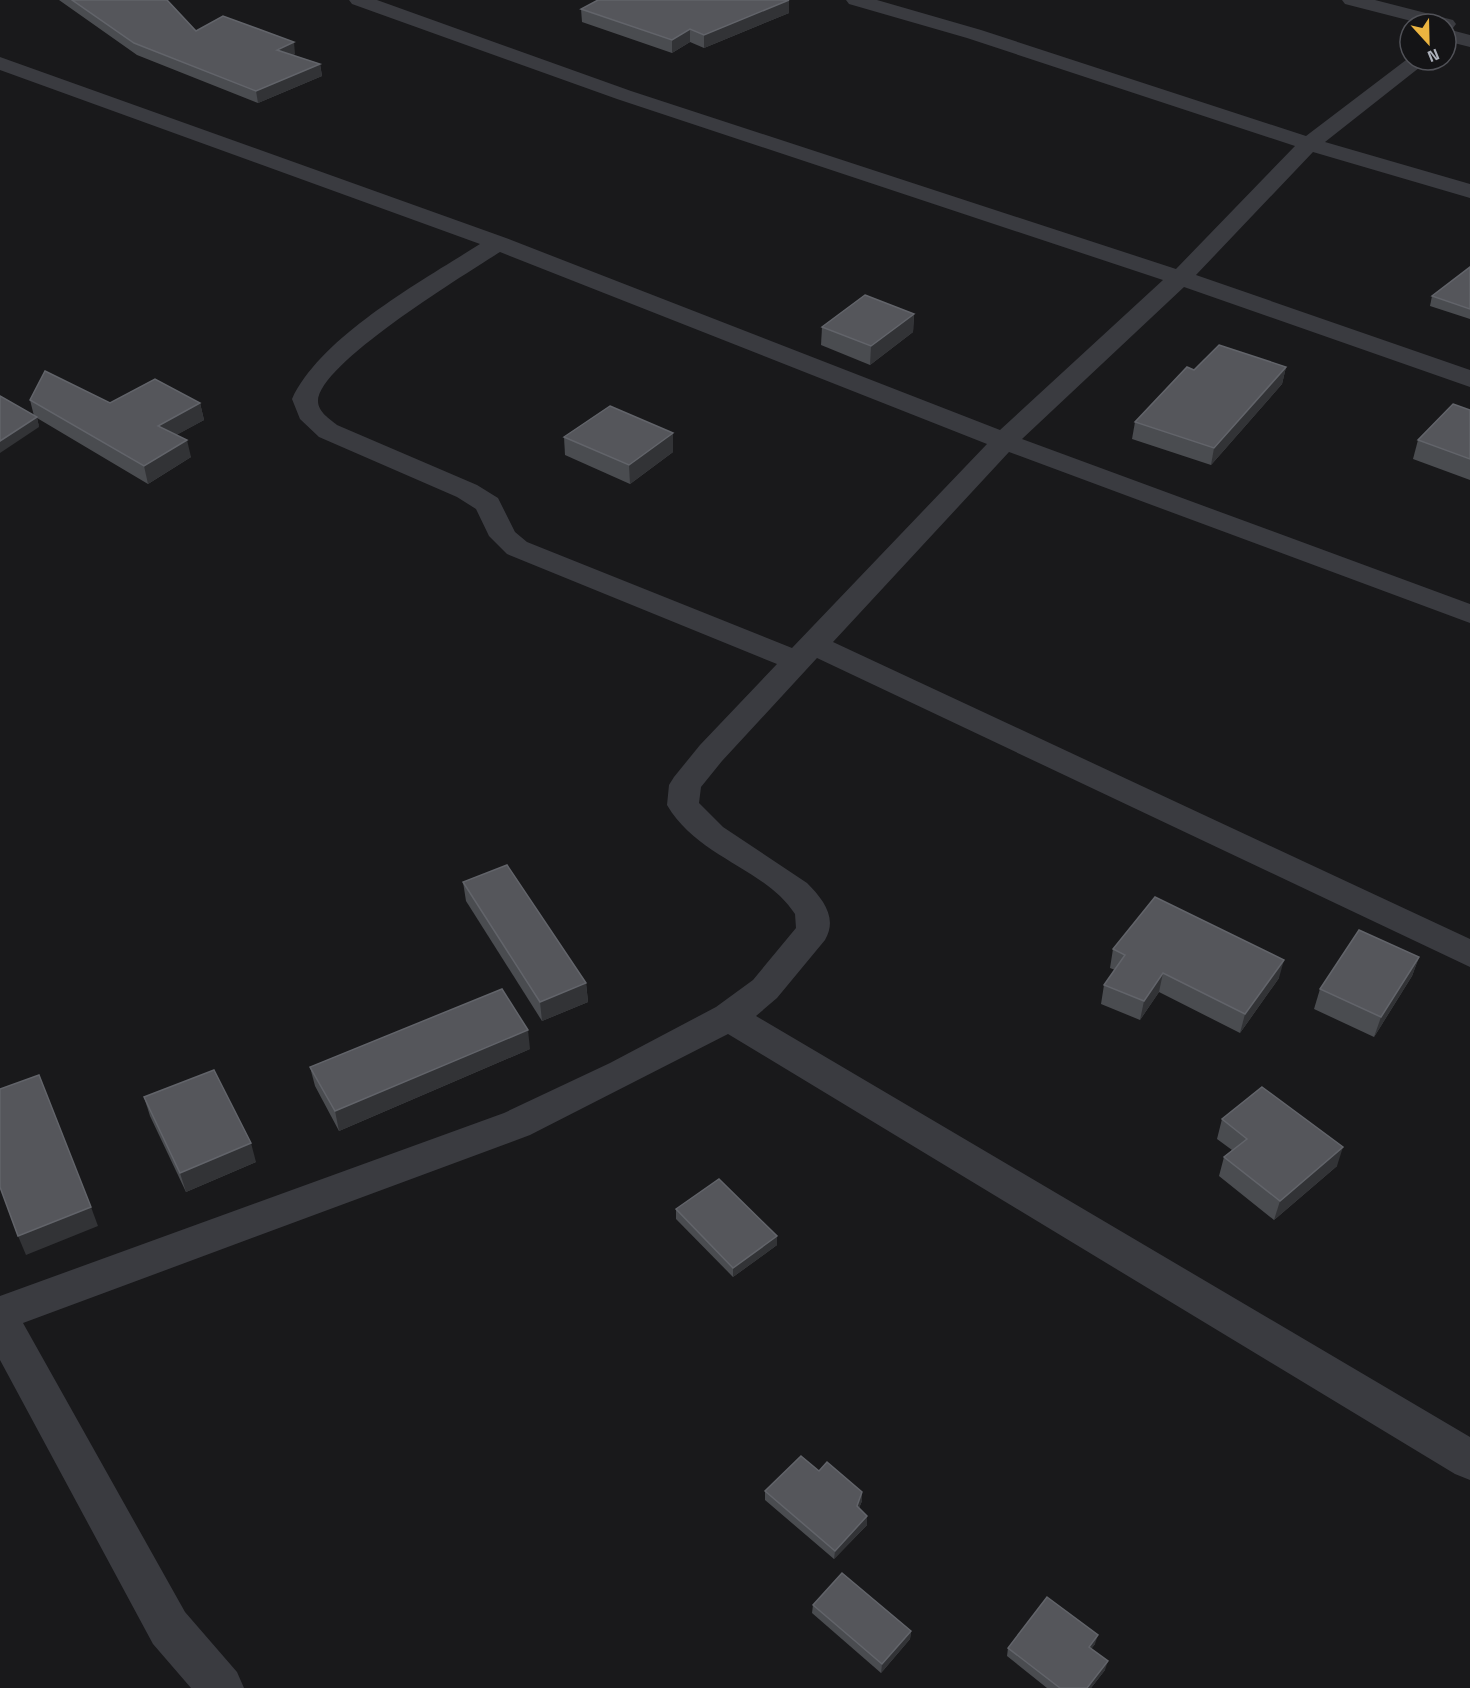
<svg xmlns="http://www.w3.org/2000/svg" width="1470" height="1688" font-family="'Titillium Web',sans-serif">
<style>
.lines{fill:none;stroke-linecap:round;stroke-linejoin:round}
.minor{fill:#3a3b40;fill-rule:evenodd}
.wall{fill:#4a4c50}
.shaded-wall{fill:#323336}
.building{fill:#55565b;stroke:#62646a;stroke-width:1.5}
</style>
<rect width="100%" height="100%" fill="#19191b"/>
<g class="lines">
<g class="minor">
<path d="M349 0H377L631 91 1176 269 1295 146 967 38 849 4 846 0H877L981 30 1306 136 1410 57V60H1429L1325 142 1470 184V198L1313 152 1196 275 1470 370V387L1184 287 1022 439 1470 604V623L1009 452 833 642 1470 939V967L817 658 722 761 701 787 699 803 723 827 807 883C823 899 838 918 825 940L777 998 756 1016 1470 1437V1480L1455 1474 728 1034 530 1135 23 1323 185 1612 237 1672 244 1688H191L153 1644 0 1360V1296L504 1113 610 1063 716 1007 753 980 796 928 795 914C764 867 699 859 667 805L669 785 674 777 700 745 777 664 507 554 489 536 476 509 457 497 319 437 300 419 292 399C321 336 422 281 480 244L0 70V57L506 238 1000 430 1163 280 617 99 352 4ZM500 252 987 444 792 648 527 542 515 532 498 498 477 485 337 425C330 419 318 412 318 401 319 363 466 274 500 252Z"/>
<polygon points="1342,0 1375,0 1453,20 1456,24 1453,28 1446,30 1446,24 1423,24 1345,4"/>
<polygon points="1451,30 1470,35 1470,47 1446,41 1446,31"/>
</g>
</g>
<g class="wall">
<polygon points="59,0 167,0 196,31 295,54 292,55 320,64 322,76 258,103 137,55"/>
<polygon points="789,0 789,13 704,48 690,42 672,53 582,22 581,9"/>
<polygon points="1470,267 1470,319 1430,306 1432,296"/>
<polygon points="914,314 913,332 870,365 821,345 822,327"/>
<polygon points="1286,367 1282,384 1211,465 1132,439 1135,422"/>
<polygon points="30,400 110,403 200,403 204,420 176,435 191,457 148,484 37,418 39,427 34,416"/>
<polygon points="1470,410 1470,480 1413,459 1418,440"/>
<polygon points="673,433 673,452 630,484 565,455 564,437"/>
<polygon points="463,882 586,983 588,1002 542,1021 466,901"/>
<polygon points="1113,949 1279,978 1240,1033 1159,992 1140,1020 1101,1004 1104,985 1115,970 1110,968"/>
<polygon points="1419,957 1412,976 1374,1037 1314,1009 1320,989"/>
<polygon points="530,1049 339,1131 315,1086 310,1067"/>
<polygon points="144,1097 256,1162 186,1192 150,1116"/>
<polygon points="1222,1119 1337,1166 1274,1220 1219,1176 1224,1157 1232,1150 1217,1139"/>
<polygon points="676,1209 777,1236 777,1245 733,1277 676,1219"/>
<polygon points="819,1471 862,1501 859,1508 867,1525 834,1559 765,1500 765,1491"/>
<polygon points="813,1605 911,1631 910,1639 881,1673 812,1613"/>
<polygon points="1095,1644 1091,1649 1105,1670 1091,1688 1047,1688 1007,1656 1008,1648"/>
</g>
<g class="shaded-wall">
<polygon points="789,0 789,13 704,48 704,35"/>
<polygon points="690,29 690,42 672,53 672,40"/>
<polygon points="294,42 295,54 279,61 277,50"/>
<polygon points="320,64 322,76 258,103 256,91"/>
<polygon points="914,314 913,332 870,365 871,346"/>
<polygon points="1286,367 1282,384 1211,465 1214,448"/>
<polygon points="200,403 204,420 162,443 158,426"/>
<polygon points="37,417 39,427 0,453 0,441"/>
<polygon points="673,433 673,452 630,484 629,465"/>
<polygon points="187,440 191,457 148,484 144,466"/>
<polygon points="1419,957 1412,976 1374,1037 1381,1017"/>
<polygon points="1284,960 1279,978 1240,1033 1245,1014"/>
<polygon points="1163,973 1159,992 1140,1020 1144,1001"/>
<polygon points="586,983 588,1002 542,1021 540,1002"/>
<polygon points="528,1030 530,1049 339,1131 335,1111"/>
<polygon points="251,1143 256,1162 186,1192 180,1173"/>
<polygon points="1343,1147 1337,1166 1274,1220 1280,1201"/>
<polygon points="91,1207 98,1226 26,1255 18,1236"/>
<polygon points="777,1236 777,1245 733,1277 733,1268"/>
<polygon points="862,1492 862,1501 856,1515 857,1506"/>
<polygon points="867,1516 867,1525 834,1559 835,1551"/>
<polygon points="911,1631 910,1639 881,1673 882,1664"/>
<polygon points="1098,1635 1095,1644 1086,1656 1089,1647"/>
<polygon points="1108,1661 1105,1670 1091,1688 1087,1688"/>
</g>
<g class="building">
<polygon points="72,0 167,0 196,31 223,16 294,42 277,50 320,64 256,91 134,43"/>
<polygon points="598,0 789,0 704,35 690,29 672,40 581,9"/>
<polygon points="1470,267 1470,309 1432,296"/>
<polygon points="865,295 914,314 871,346 822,327"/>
<polygon points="1219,345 1286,367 1214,448 1135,422 1187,367 1194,370"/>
<polygon points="45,371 110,403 155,379 200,403 158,426 187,440 144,466 30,400"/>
<polygon points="0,396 37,417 0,441"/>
<polygon points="1453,404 1470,410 1470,459 1418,440"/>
<polygon points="610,406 673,433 629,465 564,437"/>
<polygon points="507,865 586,983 540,1002 463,882"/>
<polygon points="1155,897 1284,960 1245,1014 1163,973 1144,1001 1104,985 1125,955 1113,949"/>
<polygon points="1359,930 1419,957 1381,1017 1320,989"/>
<polygon points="502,989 528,1030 335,1111 310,1067"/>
<polygon points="214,1070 251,1143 180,1173 144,1097"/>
<polygon points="39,1075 91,1207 18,1236 0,1187 0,1089"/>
<polygon points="1262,1087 1343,1147 1280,1201 1224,1157 1247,1139 1222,1119"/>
<polygon points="719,1179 777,1236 733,1268 676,1209"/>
<polygon points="801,1456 819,1471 827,1462 862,1492 857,1506 867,1516 835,1551 765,1491"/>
<polygon points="842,1573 911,1631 882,1664 813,1605"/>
<polygon points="1047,1597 1098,1635 1089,1647 1108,1661 1087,1688 1060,1688 1008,1648"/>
</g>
<g transform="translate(1428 42) rotate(158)"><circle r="28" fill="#141416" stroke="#515258" stroke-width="1.5"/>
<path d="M0-4.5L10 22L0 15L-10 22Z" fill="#ecb540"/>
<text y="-9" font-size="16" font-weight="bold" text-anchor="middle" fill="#acb0ba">N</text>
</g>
</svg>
